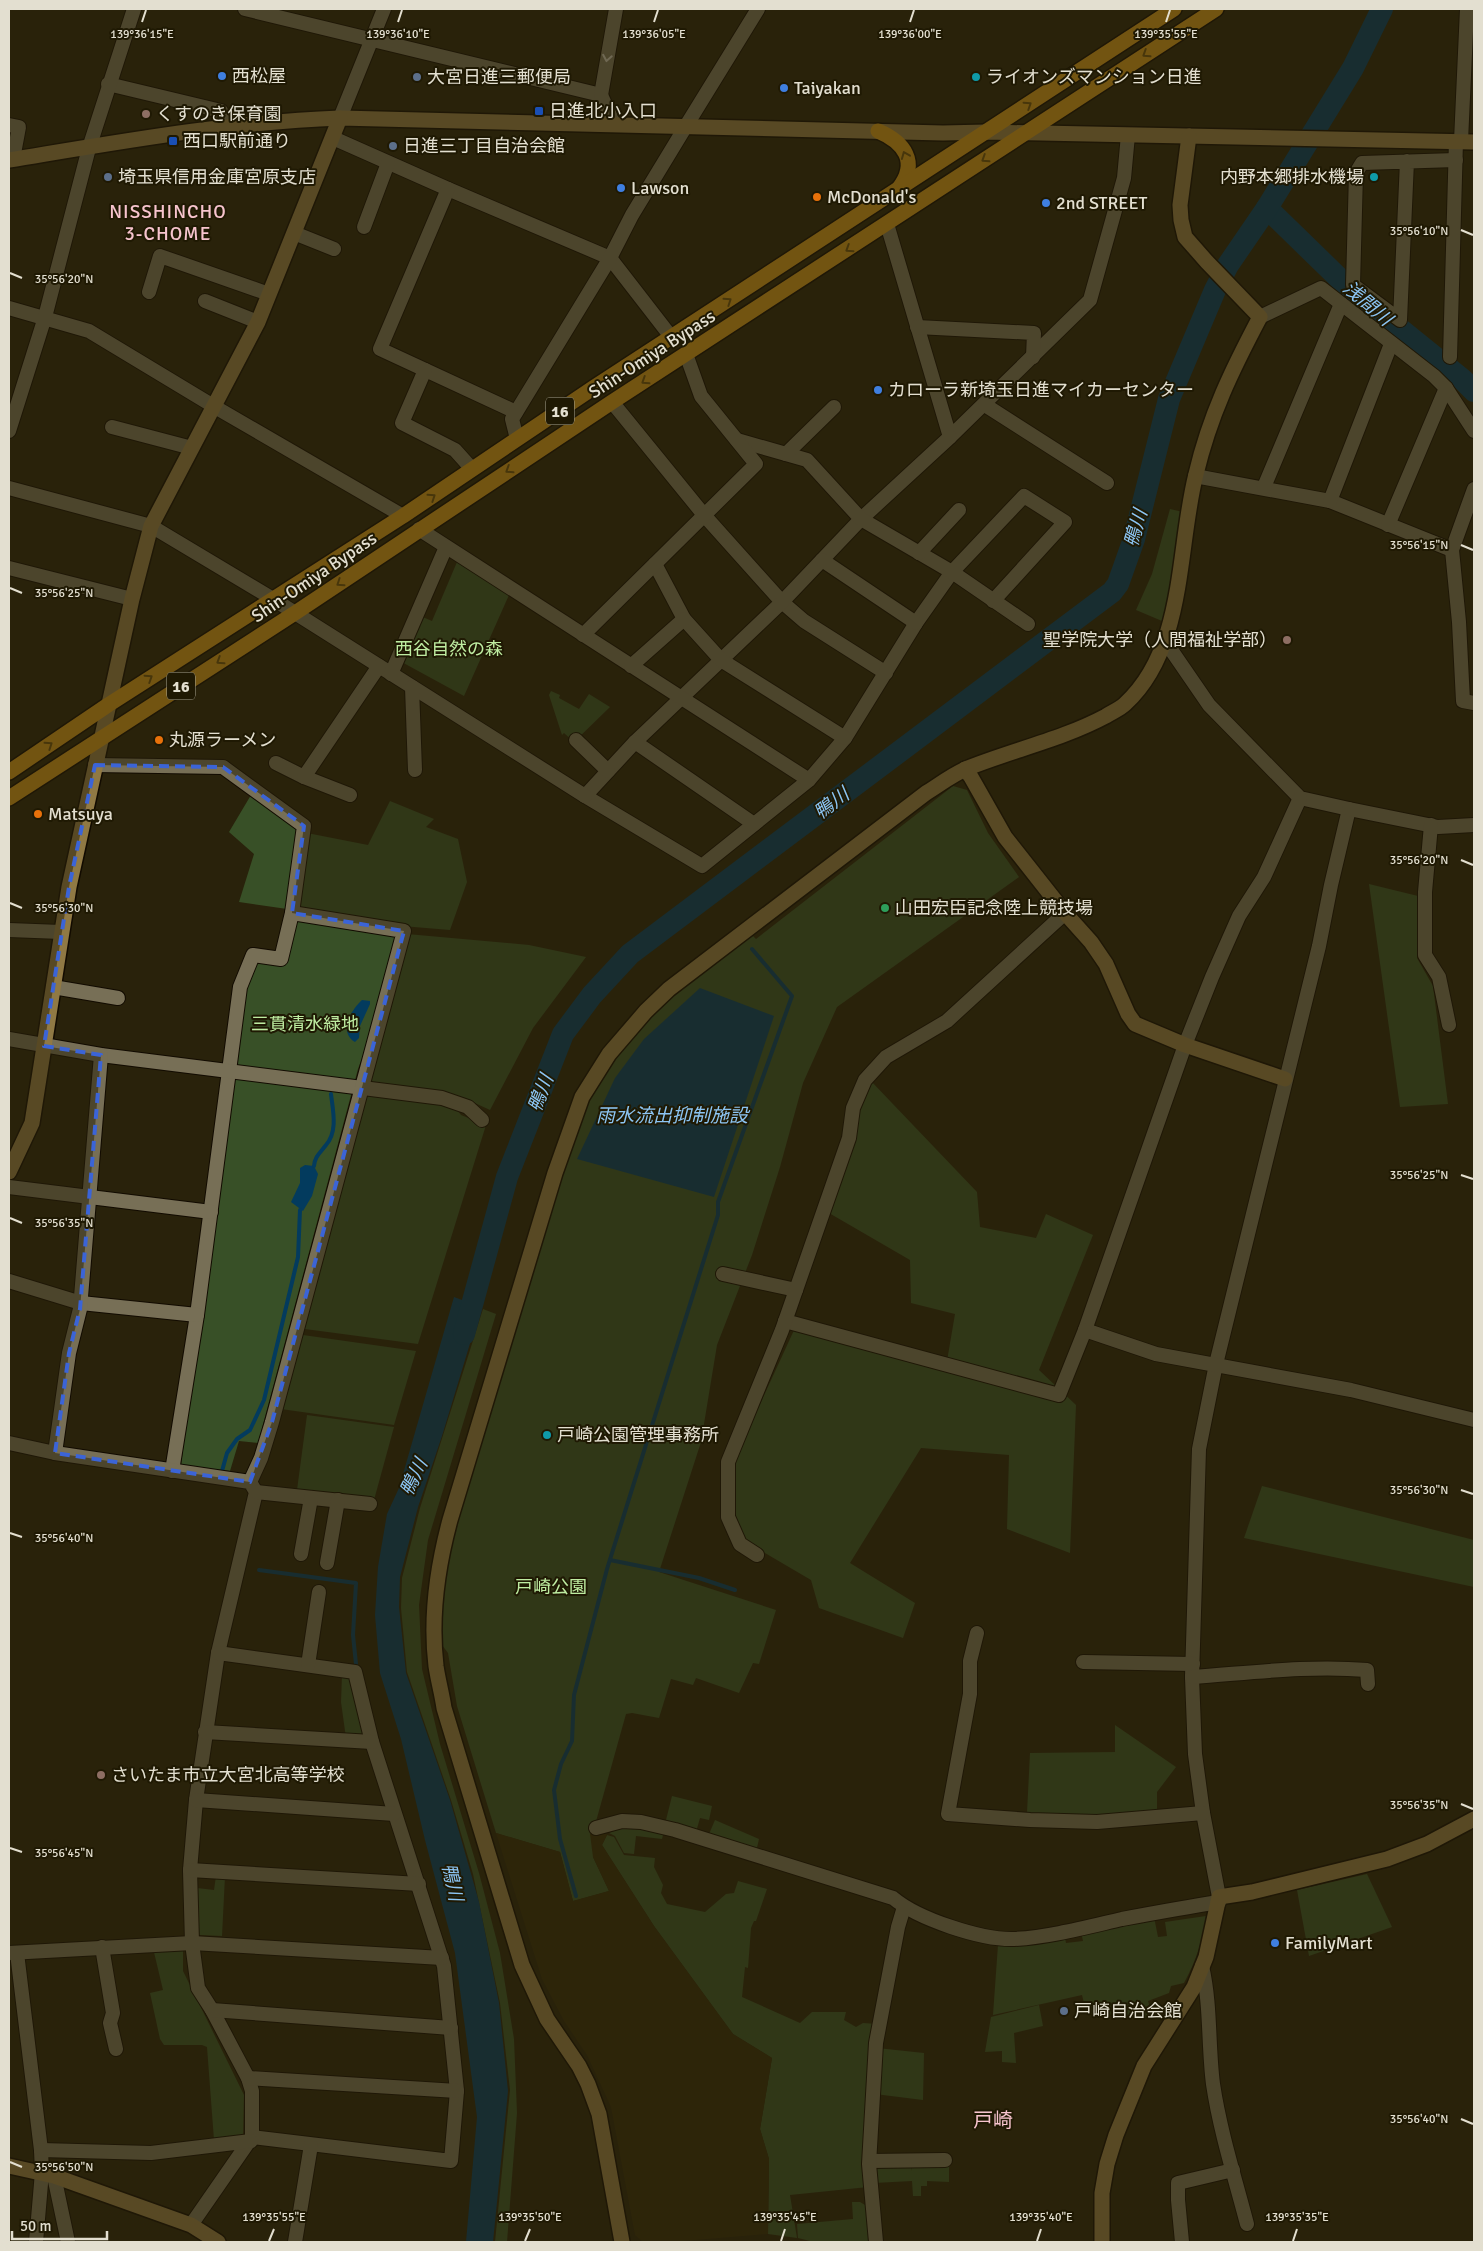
<svg xmlns="http://www.w3.org/2000/svg" width="1483" height="2251" font-family="Signika,'Noto Sans JP',sans-serif">
<style>
.green{fill:#385027}
.sand{fill:#322908}
.water{fill:#033b5e}
.lines{fill:none;stroke-linecap:round;stroke-linejoin:round}
.stream{stroke:#033b5e;stroke-width:4}
.river{stroke:#033b5e;stroke-width:22}
.street-casing{stroke:#120b00;stroke-width:16}
.secondary-casing{stroke:#120b00;stroke-width:18}
.highway-casing{stroke:#120b00;stroke-width:18}
.street{stroke:#776f56;stroke-width:14}
.secondary{stroke:#907944;stroke-width:15}
.highway{stroke:#cb901a;stroke-width:15}
.oneway{stroke:#6c4f0d}
.oneway2{stroke:#c3bdab}
.marked{fill:none;stroke:#3b64d7;stroke-width:4;stroke-dasharray:10 6;stroke-linejoin:round}
.ticks{fill:none;stroke:#e3dfd0;stroke-width:2}
.shop-dot{fill:#3f7fe0;stroke:#1f1903;stroke-width:2}
.service-dot{fill:#5c6f8a;stroke:#1f1903;stroke-width:2}
.culture-dot{fill:#0f9aa8;stroke:#1f1903;stroke-width:2}
.transit-dot{fill:#1a4fb4;stroke:#1f1903;stroke-width:2}
.education-dot{fill:#8d6e63;stroke:#1f1903;stroke-width:2}
.food-dot{fill:#e8710a;stroke:#1f1903;stroke-width:2}
.leisure-dot{fill:#2e9e5b;stroke:#1f1903;stroke-width:2}
.labels{text-anchor:middle;stroke-width:4;stroke-linejoin:round;paint-order:stroke}
.shield{fill:#1f1903;stroke:#a8a492;stroke-width:1}
.shield-label{font-size:16px;font-weight:bold;fill:#e3dfd0}
.poi-label{font-size:18px;fill:#e3dfd0;stroke:#1f1903;text-anchor:start}
.street-label{font-size:18px;fill:#e3dfd0;stroke:#1f1903}
.park-label{font-size:18px;fill:#beeca1;stroke:#1f1903}
.neighbourhood-label{font-size:19px;letter-spacing:1px;fill:#f7c4ce;stroke:#1f1903}
.water-label{font-size:19px;font-style:italic;fill:#8cc5f3;stroke:#1f1903}
.quarter-label{font-size:20px;fill:#f7c4ce;stroke:#1f1903}
.ticks-label{font-size:12px;text-anchor:middle;fill:#e3dfd0;stroke:#1f1903;stroke-width:4;stroke-linejoin:round;paint-order:stroke}
</style>
<rect width="100%" height="100%" fill="#29220b"/>
<g class="green">
<polygon points="1170,509 1183,512 1173,577 1162,621 1136,610 1152,574"/>
<polygon points="457,562 509,595 464,696 398,660 418,615 432,621"/>
<polygon points="551,691 560,695 559,698 579,709 589,694 610,707 574,742 564,733 562,735 549,695"/>
<path d="M953 786 967 790 988 833 1019 877 837 1007 803 1083 780 1167 752 1255 717 1345 701 1442 659 1572 776 1610 759 1664 753 1663 739 1693 696 1678 693 1685 671 1679 659 1718 632 1713 626 1714 595 1825 593 1857 609 1891 573 1901 560 1852 496 1833 457 1706 448 1653 442 1645 441 1589 455 1520 582 1111C591 1096 598 1079 609 1065 648 1011 697 973 753 936L756 939Z"/>
<polygon points="251,795 307,833 368,845 390,801 434,819 426,827 458,839 467,882 450,930 402,926 371,1034 358,1069 258,1443 239,1441 230,1471 181,1465 245,984 255,958 283,961 294,910 239,902 254,854 229,832"/>
<polygon points="1369,884 1418,896 1417,958 1433,986 1448,1104 1400,1107"/>
<polygon points="407,934 529,945 586,957 533,1028 490,1110 464,1098 373,1082 367,1076"/>
<polygon points="870,1080 977,1192 980,1227 1036,1238 1046,1214 1093,1235 1039,1370 1076,1405 1070,1553 1007,1529 1009,1455 921,1448 850,1563 915,1603 903,1638 819,1608 811,1580 746,1542 734,1517 732,1465 795,1328 947,1361 955,1314 911,1303 910,1260 829,1213 859,1109"/>
<polygon points="360,1091 455,1107 461,1115 486,1125 418,1344 305,1329 302,1323"/>
<polygon points="483,1309 496,1314 428,1540 419,1605 422,1669 440,1744 479,1873 500,1953 514,2039 517,2113 507,2242 495,2242 510,2090 500,2003 473,1874 451,1800 407,1672 401,1608 402,1578 420,1508"/>
<polygon points="303,1335 416,1351 394,1425 281,1409 300,1336"/>
<polygon points="307,1415 394,1427 374,1500 297,1490"/>
<polygon points="1262,1486 1474,1540 1474,1587 1244,1538"/>
<polygon points="342,1675 349,1675 366,1738 346,1738 341,1702"/>
<polygon points="1115,1725 1176,1767 1157,1792 1157,1811 1096,1818 1027,1813 1030,1753 1115,1752"/>
<polygon points="672,1796 712,1806 709,1820 700,1818 696,1832 665,1824"/>
<polygon points="715,1820 759,1839 756,1852 709,1834"/>
<polygon points="628,1825 664,1831 662,1839 636,1836 634,1854 624,1853 615,1836 609,1833"/>
<polygon points="607,1835 614,1837 624,1855 655,1858 654,1867 663,1885 661,1893 667,1904 705,1912 726,1894 734,1893 738,1881 767,1889 756,1921 754,1921 751,1928 748,1968 745,1967 742,1997 800,2023 812,2012 846,2012 844,2020 856,2027 863,2023 878,2024 868,2187 790,2195 797,2238 768,2234 769,2159 760,2129 772,2058 733,2034 654,1926 602,1845"/>
<polygon points="1367,1874 1392,1927 1309,1956 1297,1890"/>
<polygon points="216,1876 225,1876 222,1936 199,1935 197,1888 214,1890"/>
<path d="M1206 1916C1203 1940 1196 1961 1184 1983L1171 1986 1169 1993 1148 2001 1153 2018 1095 2013 1087 2015 1082 1995 993 2015 998 1945H1026L1065 1938 1066 1943 1083 1941 1081 1932 1154 1917 1158 1937 1167 1936 1165 1922Z"/>
<polygon points="183,1947 183,1971 244,2095 243,2137 214,2140 207,2047 202,2045 164,2045 160,2039 150,1993 163,1990 153,1948"/>
<polygon points="1039,2005 1043,2026 1014,2033 1016,2063 1002,2062 1002,2051 985,2052 991,2017"/>
<polygon points="877,2048 924,2053 923,2100 875,2094"/>
<polygon points="912,2164 949,2164 949,2182 927,2181 927,2186 921,2186 921,2196 913,2196 912,2181 874,2183 873,2167 911,2165 912,2171"/>
<polygon points="852,2202 860,2202 870,2208 872,2242 814,2242 798,2238 797,2224 853,2219"/>
</g>
<polygon class="sand" points="603,1831 607,1835 602,1845 654,1926 733,2034 772,2058 760,2129 769,2159 768,2234 671,2242 643,2242 635,2235 611,2107 587,2055 564,2021 542,1979 496,1833 560,1852 573,1901 609,1891 593,1857 590,1834"/>
<g class="water">
<polygon points="700,988 774,1016 714,1197 577,1159 615,1078 644,1039"/>
<path d="M362 1000 370 1001V1004L360 1026 359 1038 355 1042C338 1032 351 1010 362 1000Z"/>
<polygon points="305,1165 314,1166 318,1174 312,1196 303,1211 291,1202 300,1183 300,1168"/>
<polygon points="454,1297 481,1307 442,1436 418,1507 400,1577 399,1607 406,1673 450,1800 479,1902 499,2003 508,2091 493,2242 466,2242 477,2117 455,1953 425,1840 401,1739 380,1673 375,1615 378,1567 387,1514 399,1488"/>
</g>
<g class="lines">
<g class="stream">
<path d="M314 1166C315 1156 320 1153 326 1145 338 1131 333 1111 331 1094"/>
<polyline points="222,1471 227,1453 237,1439 250,1430 264,1400 298,1257 300,1210"/>
<polyline points="610,1560 699,1578 735,1590"/>
<polyline points="259,1570 356,1583 353,1635 356,1664"/>
<polyline points="576,1896 560,1839 554,1790 561,1764 572,1741 574,1695 607,1569 718,1215 718,1202 792,996 752,949"/>
</g>
<g class="river">
<polyline points="1267,208 1348,287 1462,379 1474,391"/>
<polyline points="464,1334 507,1177 563,1034 592,995 630,954 1112,592 1118,584 1134,539 1169,399 1215,290 1228,265 1267,208 1353,68 1382,9"/>
</g>
<defs>
<g id="street">
<polyline points="245,9 601,95 614,124"/>
<polyline points="108,84 221,111 224,127"/>
<polyline points="601,95 616,9"/>
<polyline points="340,118 384,9"/>
<polyline points="9,125 19,127 13,159"/>
<polyline points="333,138 448,189 610,258 672,338"/>
<polyline points="1461,141 1467,9"/>
<polyline points="1407,161 1400,320 1353,285 1356,173 1362,163 1456,160"/>
<polyline points="448,189 380,349 516,412"/>
<polyline points="887,224 950,437 1090,300 1124,178 1128,135"/>
<polyline points="364,227 388,163"/>
<polyline points="294,233 334,249"/>
<polyline points="149,292 160,256 269,294"/>
<polyline points="205,301 258,322"/>
<polyline points="9,308 89,331 215,407 403,516"/>
<polyline points="1260,317 1321,288 1434,376 1446,388 1474,431"/>
<polyline points="917,327 1034,333 1033,357"/>
<polyline points="1450,357 1456,141"/>
<polyline points="425,370 402,423 455,450 472,469"/>
<polyline points="612,402 704,515 782,602 804,621 886,673"/>
<polyline points="985,405 1107,483"/>
<polyline points="112,427 192,448"/>
<polyline points="9,431 45,317 89,148 134,9"/>
<polyline points="950,437 861,519 782,602 635,742 585,796 702,866 809,780 845,738 916,623 952,572 1024,496 1065,522 993,601"/>
<polyline points="517,439 512,419 610,258 632,215 686,126 758,9"/>
<polyline points="737,440 807,460 861,519 952,572 1028,624"/>
<polyline points="786,454 834,407"/>
<polyline points="1195,476 1330,501 1452,550"/>
<polyline points="1264,487 1341,304"/>
<polyline points="9,488 151,526 273,599 585,796"/>
<polyline points="1474,489 1452,550 1459,622 1463,701 1474,703"/>
<polyline points="1330,501 1391,344"/>
<polyline points="1388,525 1446,388"/>
<polyline points="419,529 809,780"/>
<polyline points="919,553 959,510"/>
<polyline points="822,560 916,623"/>
<polyline points="655,564 684,619 721,660 845,738"/>
<polyline points="9,568 132,599"/>
<polyline points="583,635 756,464 701,396 686,354"/>
<polyline points="1165,641 1209,705 1300,798 1349,809 1331,885 1319,946 1216,1364 1199,1449 1192,1677 1195,1754 1203,1813 1219,1897"/>
<polyline points="631,666 684,619"/>
<polyline points="391,674 446,547"/>
<polyline points="412,687 415,770"/>
<polyline points="576,740 608,771"/>
<polyline points="635,742 754,824"/>
<polyline points="276,763 304,777 350,795"/>
<polyline points="95,765 223,767 304,826 292,913 281,959 253,955 240,987 197,1315 172,1471"/>
<polyline points="304,777 379,666"/>
<polyline points="1300,798 1264,877 1239,916 1212,977 1185,1045 1085,1330 1156,1354 1351,1390 1474,1420"/>
<polyline points="1349,809 1438,827 1474,825"/>
<polyline points="1431,825 1425,892 1425,955 1439,977 1449,1025"/>
<polyline points="9,930 61,932"/>
<polyline points="53,987 118,998"/>
<polyline points="9,1039 101,1055 442,1098 468,1107 482,1120"/>
<polyline points="9,1187 211,1212"/>
<polyline points="723,1274 796,1290"/>
<polyline points="9,1281 81,1303 197,1315"/>
<polyline points="785,1321 1059,1395 1085,1330"/>
<polyline points="9,1443 55,1453 250,1482 256,1492 218,1653 196,1800 190,1870 192,1943 198,1988 212,2010 248,2078 252,2091 252,2137 191,2225"/>
<polyline points="55,1453 69,1353 80,1309 101,1055"/>
<polyline points="250,1482 261,1458 272,1422 404,931 292,913"/>
<polyline points="256,1492 370,1504"/>
<polyline points="301,1554 311,1498"/>
<polyline points="757,1555 740,1544 728,1517 728,1462 782,1330 849,1138 853,1108 865,1080 886,1057 947,1021 1065,913"/>
<polyline points="327,1563 338,1500"/>
<polyline points="977,1633 970,1661 970,1694 948,1814 1030,1820 1097,1822 1203,1813"/>
<polyline points="218,1653 355,1672 372,1742 444,1966 457,2091 451,2161 252,2137"/>
<polyline points="1083,1662 1193,1664"/>
<polyline points="308,1665 319,1592"/>
<path d="M1192 1677C1250 1673 1309 1665 1367 1670L1368 1684"/>
<polyline points="205,1732 372,1742"/>
<polyline points="196,1800 394,1814"/>
<path d="M596 1828 622 1821 641 1822 675 1830 893 1898C918 1919 981 1940 1014 1939 1050 1937 1087 1927 1122 1919 1154 1913 1187 1907 1219 1902"/>
<polyline points="190,1870 419,1884"/>
<polyline points="102,1947 113,2013 110,2023 116,2049"/>
<polyline points="9,1953 192,1943 442,1958"/>
<polyline points="17,1953 41,2150 42,2172 36,2242"/>
<path d="M1202 1966C1211 2005 1208 2045 1213 2084 1220 2131 1235 2178 1247 2224"/>
<polyline points="212,2010 451,2028"/>
<polyline points="248,2078 457,2091"/>
<polyline points="41,2150 151,2153 251,2141"/>
<polyline points="870,2161 945,2160"/>
<polyline points="54,2176 68,2242"/>
<polyline points="295,2242 311,2145"/>
<polyline points="876,2242 869,2164 876,2043 898,1927 904,1907"/>
<polyline points="1182,2242 1178,2200 1178,2183 1233,2170"/>
</g>
<g id="secondary">
<path d="M9 160C119 142 229 122 340 118L943 133 987 132 1474 142"/>
<polyline points="965,769 971,777 1005,837 1065,913 1091,942 1106,964 1128,1014 1135,1024 1185,1045 1285,1079"/>
<polyline points="9,1172 32,1123 69,887 132,599 151,526 258,322 340,118"/>
<polyline points="9,2166 54,2176 191,2225 218,2242"/>
<path d="M622 2242 599 2114 588 2084 579 2066 547 2019 522 1965 444 1708C442 1694 438 1680 436 1666 430 1616 437 1568 450 1520L555 1173 582 1097 609 1054 646 1011 669 989 926 793C939 785 953 774 968 768 1013 750 1063 739 1106 716 1112 712 1120 709 1125 704 1186 648 1177 548 1196 474 1210 415 1232 370 1260 317L1207 262 1185 237 1181 220 1180 205 1189 136"/>
<polyline points="1102,2242 1102,2193 1107,2164 1116,2135 1144,2066 1194,1987 1206,1957 1219,1897 1252,1892 1387,1859 1427,1844 1474,1819"/>
</g>
<g id="highway">
<path d="M878 131C904 142 919 162 899 188"/>
<polyline points="9,772 108,705 403,516 593,388 1174,9"/>
<polyline points="9,798 295,613 612,402 1216,9"/>
</g>
</defs>
<use href="#street" class="street-casing"/>
<use href="#secondary" class="secondary-casing"/>
<use href="#highway" class="highway-casing"/>
<use href="#street" class="street"/>
<use href="#secondary" class="secondary"/>
<use href="#highway" class="highway"/>
</g>
<defs><path id="oneway-chevron" d="M-2-3.5L2.5 0L-2 3.5" fill="none" stroke-width="1.6" stroke-linecap="round" stroke-linejoin="round" transform="scale(1.25)"/></defs>
<g class="oneway">
<use href="#oneway-chevron" transform="translate(1146 54) rotate(147)"/>
<use href="#oneway-chevron" transform="translate(1028 105) rotate(-33)"/>
<use href="#oneway-chevron" transform="translate(905 155) rotate(-112)"/>
<use href="#oneway-chevron" transform="translate(985 159) rotate(147)"/>
<use href="#oneway-chevron" transform="translate(849 249) rotate(147)"/>
<use href="#oneway-chevron" transform="translate(728 301) rotate(-34)"/>
<use href="#oneway-chevron" transform="translate(645 381) rotate(147)"/>
<use href="#oneway-chevron" transform="translate(509 470) rotate(147)"/>
<use href="#oneway-chevron" transform="translate(432 497) rotate(-34)"/>
<use href="#oneway-chevron" transform="translate(340 583) rotate(146)"/>
<use href="#oneway-chevron" transform="translate(220 661) rotate(147)"/>
<use href="#oneway-chevron" transform="translate(149 678) rotate(-33)"/>
<use href="#oneway-chevron" transform="translate(49 745) rotate(-34)"/>
</g>
<use class="oneway2" href="#oneway-chevron" transform="translate(607 58) rotate(100)"/>
<path d="M0 0H1483V2251H0ZM95 765 223 767 304 826 292 913 404 931 272 1422 250 1482 55 1453 69 1353 80 1309 101 1055 44 1046 69 887Z" fill="#29220b" fill-opacity=".55" fill-rule="evenodd"/>
<path class="marked" d="M95 765 223 767 304 826 292 913 404 931 272 1422 250 1482 55 1453 69 1353 80 1309 101 1055 44 1046 69 887Z"/>
<path class="ticks" d="M142 22 146 10M398 22 402 10M654 22 658 10M910 22 914 10M1166 22 1170 10M1461 230 1473 235M10 273 22 278M1461 545 1473 550M10 588 22 593M1461 860 1473 865M10 903 22 908M1461 1175 1473 1179M10 1218 22 1223M1461 1490 1473 1494M10 1533 22 1537M1461 1804 1473 1809M10 1848 22 1852M1461 2119 1473 2124M10 2162 22 2167M269 2241 274 2229M525 2241 530 2229M781 2241 785 2229M1037 2241 1041 2229M1293 2241 1297 2229"/>
<g class="shop-dot">
<circle cx="222" cy="76" r="5"/>
<circle cx="784" cy="88" r="5"/>
<circle cx="621" cy="188" r="5"/>
<circle cx="1046" cy="203" r="5"/>
<circle cx="878" cy="390" r="5"/>
<circle cx="1275" cy="1943" r="5"/>
</g>
<g class="service-dot">
<circle cx="417" cy="77" r="5"/>
<circle cx="393" cy="146" r="5"/>
<circle cx="108" cy="177" r="5"/>
<circle cx="1064" cy="2011" r="5"/>
</g>
<g class="culture-dot">
<circle cx="976" cy="77" r="5"/>
<circle cx="1374" cy="177" r="5"/>
<circle cx="547" cy="1435" r="5"/>
</g>
<g class="transit-dot">
<rect x="534" y="106" width="10" height="10" rx="2.5"/>
<rect x="168" y="136" width="10" height="10" rx="2.5"/>
</g>
<g class="education-dot">
<circle cx="146" cy="114" r="5"/>
<circle cx="1287" cy="640" r="5"/>
<circle cx="101" cy="1775" r="5"/>
</g>
<g class="food-dot">
<circle cx="817" cy="197" r="5"/>
<circle cx="159" cy="740" r="5"/>
<circle cx="38" cy="814" r="5"/>
</g>
<circle class="leisure-dot" cx="885" cy="908" r="5"/>
<g class="labels">
<g class="shield">
<rect x="546" y="397.5" width="28" height="27" rx="4"/>
<rect x="167" y="672.5" width="28" height="27" rx="4"/>
</g>
<g class="shield-label">
<text x="560" y="417">16</text>
<text x="181" y="692">16</text>
</g>
<g class="poi-label">
<text x="232" y="82">西松屋</text>
<text x="427" y="83">大宮日進三郵便局</text>
<text x="986" y="83">ライオンズマンション日進</text>
<text x="794" y="94">Taiyakan</text>
<text x="549" y="117">日進北小入口</text>
<text x="156" y="120">くすのき保育園</text>
<text x="183" y="147">西口駅前通り</text>
<text x="403" y="152">日進三丁目自治会館</text>
<text x="118" y="183">埼玉県信用金庫宮原支店</text>
<text x="1364" y="183" text-anchor="end">内野本郷排水機場</text>
<text x="631" y="194">Lawson</text>
<text x="827" y="203">McDonald's</text>
<text x="1056" y="209">2nd STREET</text>
<text x="888" y="396">カローラ新埼玉日進マイカーセンター</text>
<text x="1277" y="646" text-anchor="end">聖学院大学（人間福祉学部）</text>
<text x="169" y="746">丸源ラーメン</text>
<text x="48" y="820">Matsuya</text>
<text x="895" y="914">山田宏臣記念陸上競技場</text>
<text x="557" y="1441">戸崎公園管理事務所</text>
<text x="111" y="1781">さいたま市立大宮北高等学校</text>
<text x="1285" y="1949">FamilyMart</text>
<text x="1074" y="2017">戸崎自治会館</text>
</g>
<g class="street-label">
<text transform="translate(652 354) rotate(-33)" y="6">Shin-Omiya Bypass</text>
<text transform="translate(314 577) rotate(-34)" y="6">Shin-Omiya Bypass</text>
</g>
<g class="park-label">
<text x="449" y="655">西谷自然の森</text>
<text x="305" y="1030">三貫清水緑地</text>
<text x="551" y="1593">戸崎公園</text>
</g>
<g class="neighbourhood-label">
<text x="168" y="218">NISSHINCHO<tspan x="168" dy="22">3-CHOME</tspan></text>
</g>
<g class="water-label">
<text transform="translate(1368 303) rotate(40)" y="7">浅間川</text>
<text transform="translate(1135 528) rotate(-74)" y="7">鴨川</text>
<text transform="translate(831 803) rotate(-37)" y="7">鴨川</text>
<text transform="translate(540 1093) rotate(-69)" y="7">鴨川</text>
<text x="672" y="1122">雨水流出抑制施設</text>
<text transform="translate(413 1477) rotate(-64)" y="7">鴨川</text>
<text transform="translate(453 1882) rotate(78)" y="7">鴨川</text>
</g>
<g class="quarter-label">
<text x="993" y="2127">戸崎</text>
</g>
</g>
<g class="ticks-label">
<text x="654" y="38">139°36'05"E</text>
<text x="910" y="38">139°36'00"E</text>
<text x="1166" y="38">139°35'55"E</text>
<text x="142" y="38">139°36'15"E</text>
<text x="398" y="38">139°36'10"E</text>
<text x="1419" y="235">35°56'10"N</text>
<text x="64" y="283">35°56'20"N</text>
<text x="1419" y="549">35°56'15"N</text>
<text x="64" y="597">35°56'25"N</text>
<text x="1419" y="864">35°56'20"N</text>
<text x="64" y="912">35°56'30"N</text>
<text x="1419" y="1179">35°56'25"N</text>
<text x="64" y="1227">35°56'35"N</text>
<text x="1419" y="1494">35°56'30"N</text>
<text x="64" y="1542">35°56'40"N</text>
<text x="1419" y="1809">35°56'35"N</text>
<text x="64" y="1857">35°56'45"N</text>
<text x="1419" y="2123">35°56'40"N</text>
<text x="64" y="2171">35°56'50"N</text>
<text x="274" y="2221">139°35'55"E</text>
<text x="530" y="2221">139°35'50"E</text>
<text x="785" y="2221">139°35'45"E</text>
<text x="1041" y="2221">139°35'40"E</text>
<text x="1297" y="2221">139°35'35"E</text>
</g>
<rect width="1483" height="2251" fill="none" stroke="#e3dfd0" stroke-width="20"/>
<path d="M12 2231v8h95v-8" fill="none" stroke="#e3dfd0" stroke-width="2.5"/>
<text x="20" y="2231" font-size="15" fill="#e3dfd0" stroke="#1f1903" stroke-width="4" paint-order="stroke">50 m</text>
</svg>
